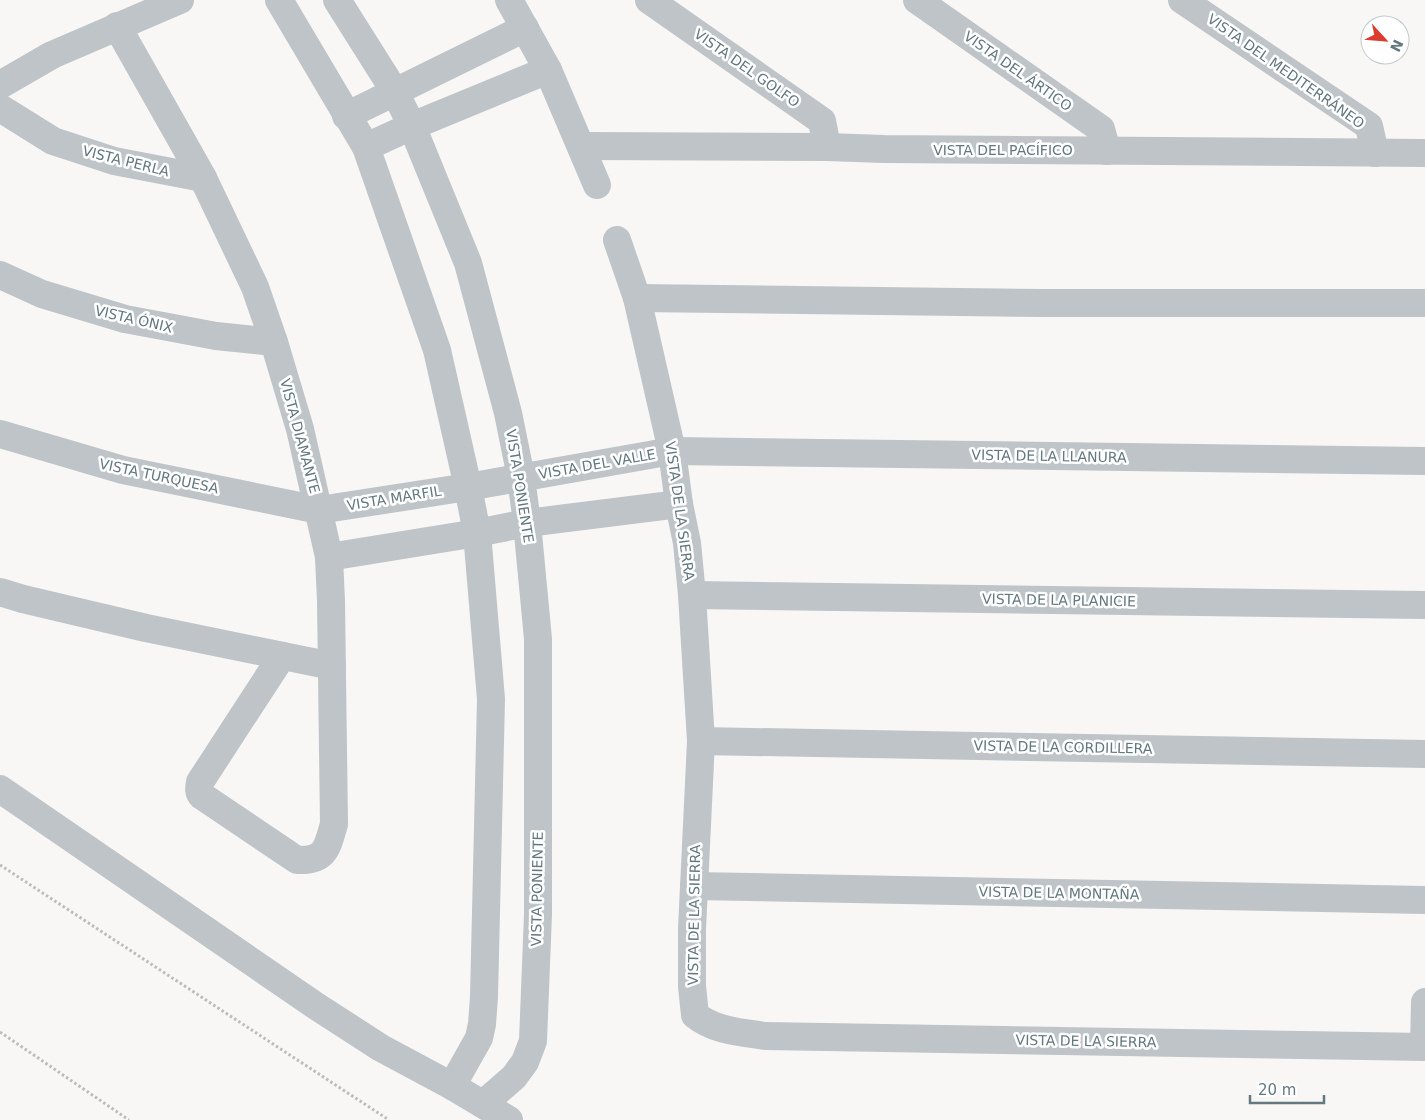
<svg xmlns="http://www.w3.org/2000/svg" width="1425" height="1120" font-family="'DejaVu Sans',sans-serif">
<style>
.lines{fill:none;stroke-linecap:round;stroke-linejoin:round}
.path{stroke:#b9bdbf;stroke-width:3;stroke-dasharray:2.5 2.5;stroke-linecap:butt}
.street{stroke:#bec4c7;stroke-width:28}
.labels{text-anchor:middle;stroke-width:5;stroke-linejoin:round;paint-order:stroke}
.street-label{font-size:14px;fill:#63787f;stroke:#fff}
</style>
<rect width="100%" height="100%" fill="#f8f7f5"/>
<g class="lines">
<g class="path">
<polyline points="0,865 389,1120"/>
<polyline points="0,1032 129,1120"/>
</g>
<g class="street">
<polyline points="279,0 366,147 437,350 468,487 477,533 491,699 484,997 482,1024 479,1038 452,1086"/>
<polyline points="337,0 395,92 412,126 468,263 508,413 521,477 527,523 538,639 538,914 533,1041 525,1062 514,1077 483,1104"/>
<polyline points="509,0 548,70 597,185"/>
<polyline points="649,0 822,121 827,147"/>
<polyline points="917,0 1101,129 1107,151"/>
<polyline points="1182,0 1369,126 1375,153"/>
<path d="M117 26 203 178 255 287 274 342 300 429 329 557 331 601 334 824C327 848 326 861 297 860L202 796C198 792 199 788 200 782L282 656"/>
<polyline points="0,85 52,55 180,0"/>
<polyline points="0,108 53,141 114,161 203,178"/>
<polyline points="346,116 525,28"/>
<polyline points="582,146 827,147 884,149 1425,153"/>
<polyline points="366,147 412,126 548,70"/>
<path d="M617 240 637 298 672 451 679 504 687 543 692 595 701 741 692 929V986L695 1015C715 1031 740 1032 765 1036L1425 1047"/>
<polyline points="0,275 42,294 125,319 216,336 274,342"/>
<polyline points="637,298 1044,303 1425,303"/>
<polyline points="0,434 123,470 319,510 468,487 672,451 1425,461"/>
<polyline points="329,557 477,533 527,523 679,504"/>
<polyline points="0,592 23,599 146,628 332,666"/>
<polyline points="692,595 1425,605"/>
<polyline points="701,741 1425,754"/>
<polyline points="0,789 316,1006 381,1048 452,1086 509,1120"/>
<polyline points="694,886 1425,900"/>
<polyline points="1424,1047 1425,1002"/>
</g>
</g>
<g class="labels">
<g class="street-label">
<text transform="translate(747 68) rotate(35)" y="5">VISTA DEL GOLFO</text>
<text transform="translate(1018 71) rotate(35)" y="5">VISTA DEL ÁRTICO</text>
<text transform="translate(1286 71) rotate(35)" y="5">VISTA DEL MEDITERRÁNEO</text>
<text x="1003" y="155">VISTA DEL PACÍFICO</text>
<text transform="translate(126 161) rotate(14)" y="5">VISTA PERLA</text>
<text transform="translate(134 319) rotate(13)" y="5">VISTA ÓNIX</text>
<text transform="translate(300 436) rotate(75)" y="5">VISTA DIAMANTE</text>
<text transform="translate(1049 456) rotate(1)" y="5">VISTA DE LA LLANURA</text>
<text transform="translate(597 464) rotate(-10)" y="5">VISTA DEL VALLE</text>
<text transform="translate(159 476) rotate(12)" y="5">VISTA TURQUESA</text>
<text transform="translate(520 486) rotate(81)" y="5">VISTA PONIENTE</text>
<text transform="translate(394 498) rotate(-9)" y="5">VISTA MARFIL</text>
<text transform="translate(680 511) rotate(82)" y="5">VISTA DE LA SIERRA</text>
<text transform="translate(1059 600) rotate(1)" y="5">VISTA DE LA PLANICIE</text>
<text transform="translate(1063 747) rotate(1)" y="5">VISTA DE LA CORDILLERA</text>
<text transform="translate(537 889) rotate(-89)" y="5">VISTA PONIENTE</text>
<text transform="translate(1059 893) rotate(1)" y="5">VISTA DE LA MONTAÑA</text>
<text transform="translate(694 915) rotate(-89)" y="5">VISTA DE LA SIERRA</text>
<text transform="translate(1086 1041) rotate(1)" y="5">VISTA DE LA SIERRA</text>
</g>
</g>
<g transform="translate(1385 40) rotate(116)"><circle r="24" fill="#ffffff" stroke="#c1c9cc"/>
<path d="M0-4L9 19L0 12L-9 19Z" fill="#df3a2e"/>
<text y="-8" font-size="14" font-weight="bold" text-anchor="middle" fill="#63787f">N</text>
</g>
<path d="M1250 1095v8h74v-8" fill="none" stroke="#63787f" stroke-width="2.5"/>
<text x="1258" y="1095" font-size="15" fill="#63787f" stroke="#ffffff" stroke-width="4" paint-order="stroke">20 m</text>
</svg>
